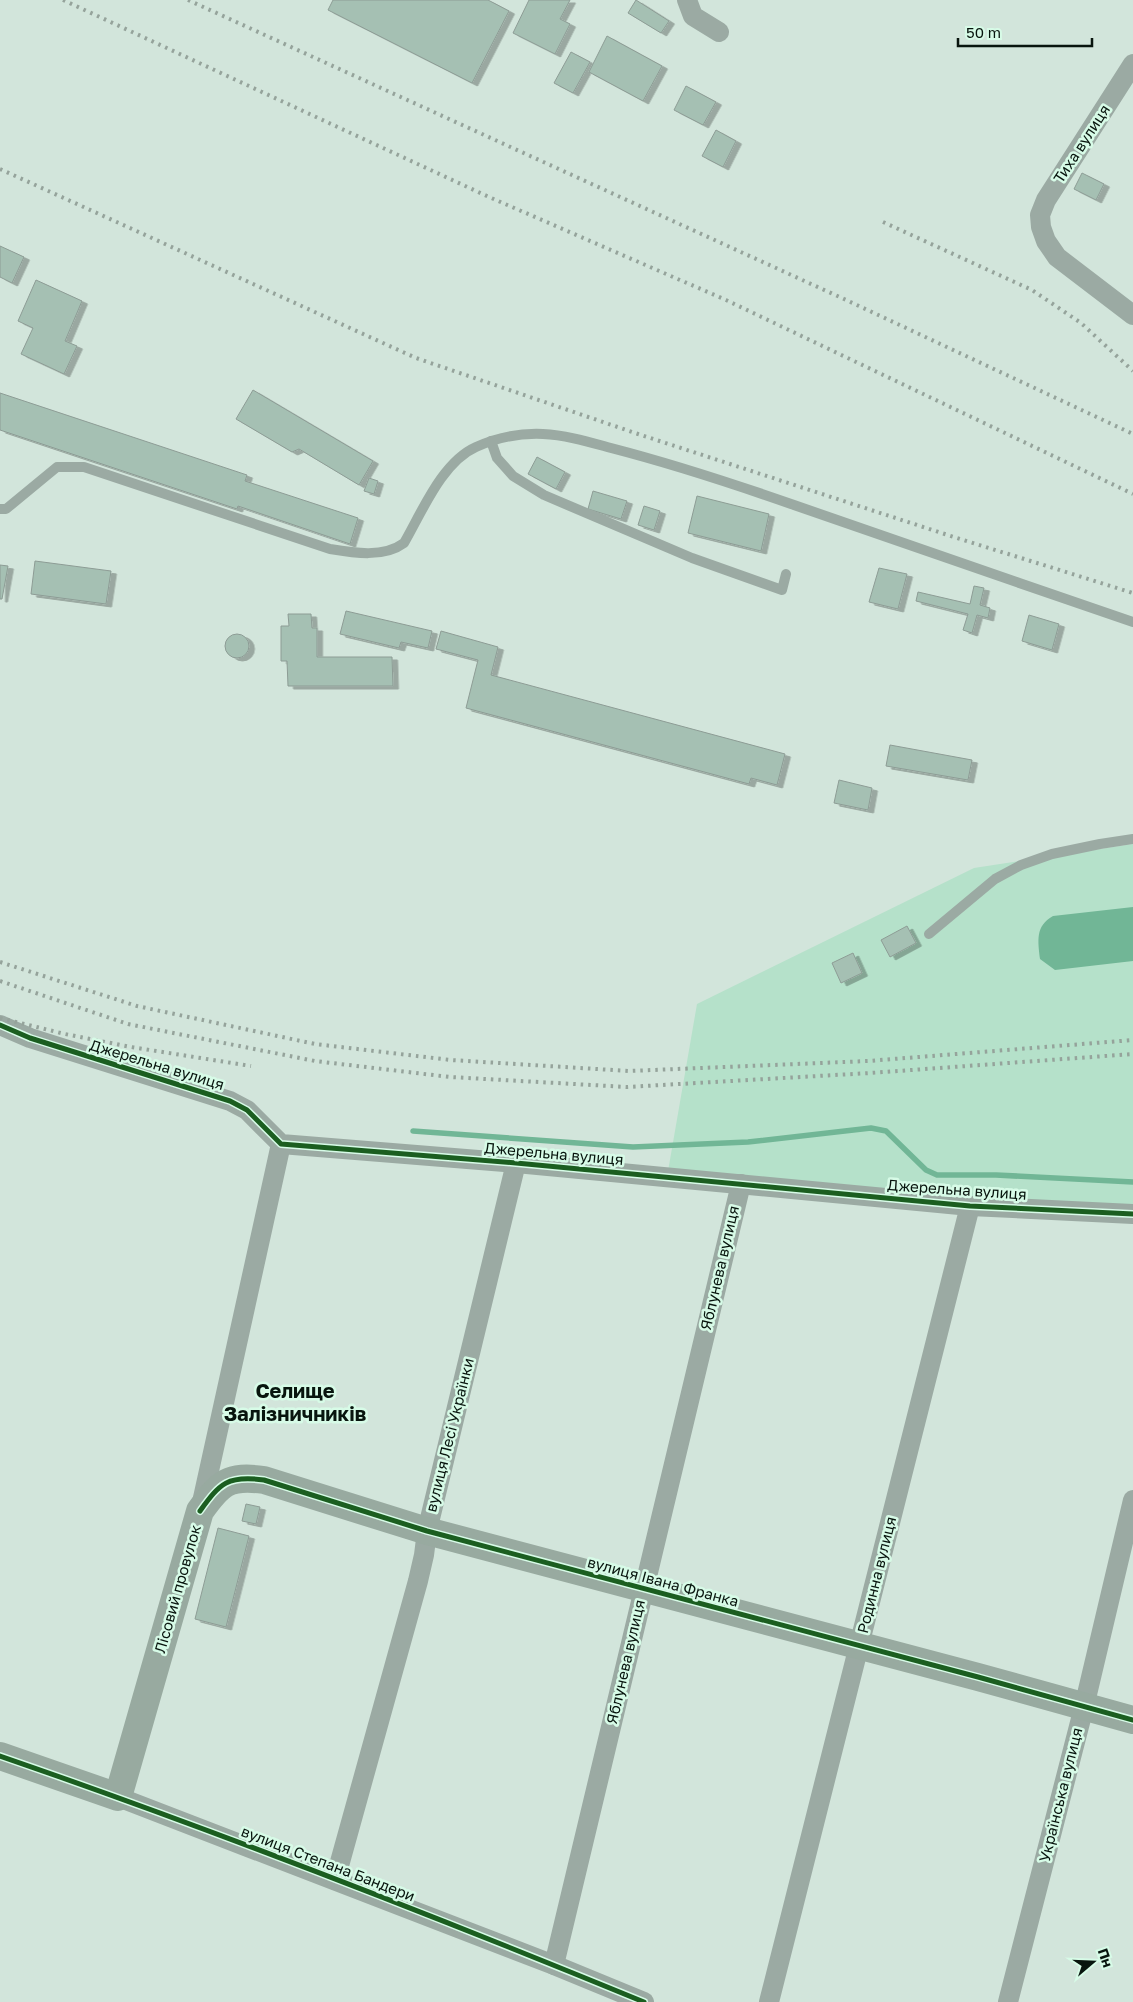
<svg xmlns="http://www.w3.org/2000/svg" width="1133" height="2002" font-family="'Golos Text',sans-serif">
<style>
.green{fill:#b5e1ca}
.water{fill:#71b696}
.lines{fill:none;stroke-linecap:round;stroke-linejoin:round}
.stream{stroke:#71b696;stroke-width:5.5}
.building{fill:#a5c0b3;stroke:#8d9c95;filter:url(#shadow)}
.lane{stroke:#9baaa3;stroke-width:10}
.street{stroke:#9baaa3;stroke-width:20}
.secondary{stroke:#98aaa0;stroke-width:28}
.rail{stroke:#95a39b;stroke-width:4;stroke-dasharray:2.5 5;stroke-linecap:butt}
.cycleway-casing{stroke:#d7fbe7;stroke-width:8}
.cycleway{stroke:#1b5e20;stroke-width:5}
.labels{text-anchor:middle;stroke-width:5;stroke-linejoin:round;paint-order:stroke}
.street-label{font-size:15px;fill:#08150e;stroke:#d7fbe7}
.district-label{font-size:20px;font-weight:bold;fill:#08150e;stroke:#d7fbe7}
</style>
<defs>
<filter id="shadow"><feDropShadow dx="5.5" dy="3" stdDeviation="0" flood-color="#0004"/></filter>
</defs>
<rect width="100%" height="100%" fill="#d2e5db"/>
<polygon class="green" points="1133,844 1133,1214 667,1177 697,1004 974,868"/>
<path class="water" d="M1133 907V961L1055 970 1040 959C1038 941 1035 926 1053 916Z"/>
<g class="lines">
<polyline class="stream" points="413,1131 633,1147 748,1142 871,1128 886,1131 926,1170 937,1175 996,1175 1133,1182"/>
</g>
<g class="building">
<polygon points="333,0 488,0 509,11 472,83 328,10"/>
<polygon points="529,0 570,0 560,19 570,24 555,54 513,33"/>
<polygon points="636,0 669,21 661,33 628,13"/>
<polygon points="607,36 662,66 643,101 589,72"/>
<polygon points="571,52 590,62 573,93 554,83"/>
<polygon points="686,86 716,102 703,125 674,110"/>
<polygon points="716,130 736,141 723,167 702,156"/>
<polygon points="1082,173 1104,184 1096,200 1074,189"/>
<polygon points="0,246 24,257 12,283 0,277"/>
<polygon points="36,280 82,301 65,341 77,346 64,374 21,354 33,328 18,321"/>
<polygon points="253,390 373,461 359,485 299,449 292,452 236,419"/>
<polygon points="0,393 247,475 245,481 358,518 350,544 238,506 237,509 0,430"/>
<polygon points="537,457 565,472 556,489 528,474"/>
<polygon points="369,478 378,481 374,494 364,491"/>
<polygon points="593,491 627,501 621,519 588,509"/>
<polygon points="697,496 769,514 761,551 688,533"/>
<polygon points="644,506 660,511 654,530 638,525"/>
<polygon points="35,561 111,571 106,604 31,594"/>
<polygon points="0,565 8,566 2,599 0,599"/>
<polygon points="879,568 907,574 898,609 869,602"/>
<polygon points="974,586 984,588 980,605 990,608 988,618 977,615 972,633 963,630 968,614 916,601 918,592 970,604"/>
<polygon points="346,611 432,631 428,648 401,642 399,648 340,634"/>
<polygon points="288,614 311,614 312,628 317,628 317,657 392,657 393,686 288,686 287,661 281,661 281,626 289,626"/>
<polygon points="1029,615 1059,624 1052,650 1022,641"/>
<polygon points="441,631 498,647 491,675 785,754 777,785 751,778 749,784 466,708 478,660 436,649"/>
<circle cx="237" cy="646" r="12"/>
<polygon points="890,745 972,760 968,780 886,766"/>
<polygon points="839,780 872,788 868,810 834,803"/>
<polygon points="907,926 916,943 890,957 881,940"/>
<polygon points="853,953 862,973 841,983 832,963"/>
<polygon points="246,1504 260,1507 256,1524 242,1521"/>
<polygon points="218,1528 249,1536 226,1627 195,1619"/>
</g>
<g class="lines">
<g class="lane">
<polyline points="491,441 497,458 513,476 544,495 692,558 782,590 786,574"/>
<path d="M0 509H6L57 467H84L330 549C354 553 384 558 404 543 422 512 442 462 476 447 496 438 521 433 543 434 566 435 589 442 611 448 673 464 734 484 794 505 907 545 1020 583 1133 622"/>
<polyline points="929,934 995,879 1021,865 1052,854 1100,844 1133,839"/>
</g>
<g class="street">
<polyline points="687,0 693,16 719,32"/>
<polyline points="1133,64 1046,200 1040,215 1041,227 1046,241 1057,257 1133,315"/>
<polyline points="0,1025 30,1038 230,1101 247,1110 281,1144 516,1163 970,1206 1133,1214"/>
<polyline points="201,1507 281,1144"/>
<polyline points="118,1797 554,1965 644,2002"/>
<polyline points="335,1880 418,1581 424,1555 427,1531 516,1163"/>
<polyline points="554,1965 741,1184"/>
<polyline points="769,2002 970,1206"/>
<polyline points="1008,2002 1084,1707 1133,1500"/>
</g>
<path class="secondary" d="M0 1756 118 1797 200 1511C220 1483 228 1475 264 1480L427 1531 978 1677 1133 1720"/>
<g class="rail">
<polyline points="63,0 489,197 726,300 1133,494"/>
<polyline points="188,0 844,299 1133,434"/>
<polyline points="0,169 416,358 638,434 957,538 1133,593"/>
<polyline points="883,222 1032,290 1081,323 1133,371"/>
<polyline points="0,962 137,1006 315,1044 451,1060 629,1071 868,1061 1133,1040"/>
<polyline points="0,981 128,1024 315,1061 450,1077 627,1087 870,1073 1133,1054"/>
<polyline points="0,1018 65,1034 131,1047 251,1066"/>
</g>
<defs>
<g id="cycleway">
<polyline points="0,1025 30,1038 230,1101 247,1110 281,1144 516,1163 970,1206 1133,1214"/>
<path d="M200 1511C220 1483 228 1475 264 1480L427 1531 978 1677 1133 1720"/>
<path d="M0 1756C217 1831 432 1915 644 2002"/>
</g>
</defs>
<use href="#cycleway" class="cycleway-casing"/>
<use href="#cycleway" class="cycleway"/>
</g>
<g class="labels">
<g class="street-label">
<text transform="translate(1082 144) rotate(-57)" y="5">Тиха вулиця</text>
<text transform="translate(157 1065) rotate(17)" y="5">Джерельна вулиця</text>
<text transform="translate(554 1154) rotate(5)" y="5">Джерельна вулиця</text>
<text transform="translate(957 1190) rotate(4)" y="5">Джерельна вулиця</text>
<text transform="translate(720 1268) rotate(-77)" y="5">Яблунева вулиця</text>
<text transform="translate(450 1435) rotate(-76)" y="5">вулиця Лесі Українки</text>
<text transform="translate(877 1575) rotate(-76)" y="5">Родинна вулиця</text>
<text transform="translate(663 1582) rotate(15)" y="5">вулиця Івана Франка</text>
<text transform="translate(178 1589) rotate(-74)" y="5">Лісовий провулок</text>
<text transform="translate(626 1662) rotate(-77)" y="5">Яблунева вулиця</text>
<text transform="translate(1061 1795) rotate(-76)" y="5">Українська вулиця</text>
<text transform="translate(328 1864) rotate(21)" y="5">вулиця Степана Бандери</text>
</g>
<g class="district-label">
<text x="295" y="1398">Селище<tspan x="295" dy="23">Залізничників</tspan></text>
</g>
</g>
<g transform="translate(1093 1962) rotate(71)" stroke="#d7fbe7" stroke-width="4" paint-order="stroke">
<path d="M0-4L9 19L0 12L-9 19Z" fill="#08150e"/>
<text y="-8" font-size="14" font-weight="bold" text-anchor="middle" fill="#08150e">Пн</text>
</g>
<path d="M958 38v8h134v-8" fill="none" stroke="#08150e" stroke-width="2.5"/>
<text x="966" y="38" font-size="15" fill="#08150e" stroke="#d7fbe7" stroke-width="4" paint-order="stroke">50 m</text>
</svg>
